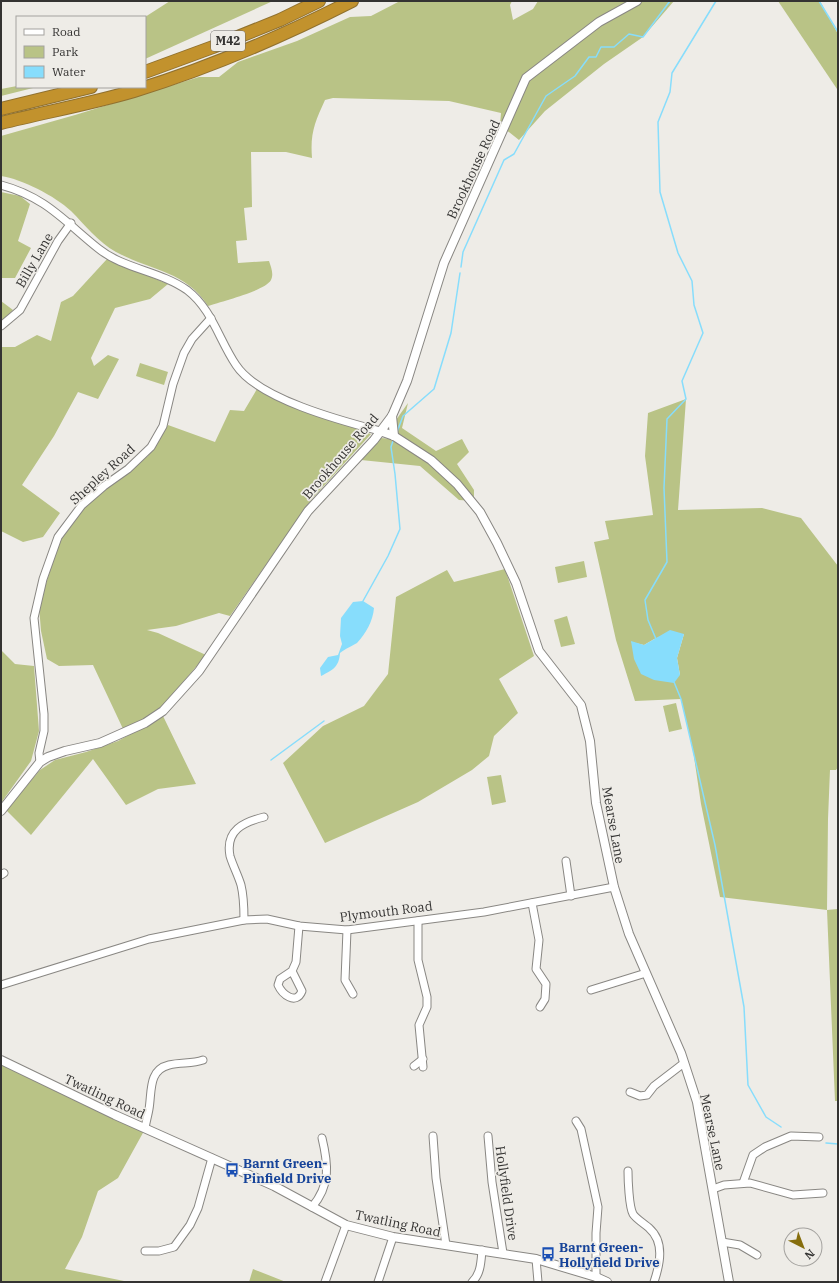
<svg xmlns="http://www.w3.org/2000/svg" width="839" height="1283" font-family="'IBM Plex Serif',serif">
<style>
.green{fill:#b9c386;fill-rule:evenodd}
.water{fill:#87ddfc}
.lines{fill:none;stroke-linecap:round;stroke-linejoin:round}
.stream{stroke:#87ddfc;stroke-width:1.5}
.minor-casing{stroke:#898783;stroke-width:9}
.tertiary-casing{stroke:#898783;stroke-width:10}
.motorway-casing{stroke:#90712f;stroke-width:14}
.minor{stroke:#fff;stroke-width:7}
.tertiary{stroke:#fff;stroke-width:8}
.motorway{stroke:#c2922d;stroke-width:12}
.labels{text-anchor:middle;stroke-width:3.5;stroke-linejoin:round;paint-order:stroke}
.shield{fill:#eeece7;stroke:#6c6a68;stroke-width:1}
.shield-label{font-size:12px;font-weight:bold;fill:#343332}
.street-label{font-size:13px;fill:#343332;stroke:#eeece7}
.transit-label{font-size:13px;font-weight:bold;fill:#164399;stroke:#eeece7;text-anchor:start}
</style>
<rect width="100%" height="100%" fill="#eeece7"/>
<g class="green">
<polygon points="170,1 273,1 145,59 145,17"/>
<path d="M400 1H512L510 5 513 20 533 9 538 1H674L643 37 604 64 545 111 519 140 500 125 501 113 449 101 333 98 325 100C315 122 310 133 312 158L286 152H251L252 207 244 208 247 240 236 241 238 263 269 261C271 267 274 274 271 280 265 291 222 301 208 306 186 271 149 270 116 252 98 242 85 225 71 211 55 196 22 179 1 176V136L75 115 199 77H219L238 62 297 41 350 17 371 16Z"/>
<polygon points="778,1 820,1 838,34 838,87 837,89"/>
<polygon points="17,86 17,87 37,87 1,96 1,89"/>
<polygon points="1,192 20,196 30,204 18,241 31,248 15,278 1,278"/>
<polygon points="107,259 168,284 150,299 115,308 91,358 94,366 108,355 119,359 98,399 78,392 54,436 22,485 60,513 43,537 23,542 1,531 1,347 15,347 37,335 51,341 61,302 73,296"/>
<polygon points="1,301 13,310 1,322"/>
<polygon points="140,363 168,372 164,385 136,376"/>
<polygon points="257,389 289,405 371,434 311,500 230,616 219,613 176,626 147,630 158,633 206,655 157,713 124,731 93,665 59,666 47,659 41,631 39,606 54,558 63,534 84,507 148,456 168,425 215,442 230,410 244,411"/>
<path d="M686 399 678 510 762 508 801 518 838 566V767L836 770H830L828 819 827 910 838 909V1101H835L827 910 720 897 701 804 693 750 681 699 635 701 616 640 594 542 609 539 605 521 653 515 645 456 648 413ZM684 634 677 658 680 675 631 642 644 645 656 638Z"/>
<polygon points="408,403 402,428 436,451 462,439 469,452 457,464 474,490 474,501 459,500 420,466 361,460 381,438 392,439 394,435 396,420"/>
<polygon points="584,561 587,577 558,583 555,567"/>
<polygon points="505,569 534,656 499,679 518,713 494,736 489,756 472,770 418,802 325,843 283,763 323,726 364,706 388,674 396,597 447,570 454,582"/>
<polygon points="567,616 575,644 561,647 554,620"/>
<polygon points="1,650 15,664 34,666 39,731 31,761 1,803"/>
<polygon points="676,703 682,729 669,732 663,706"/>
<polygon points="163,716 196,784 158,789 126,805 93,759 31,835 6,810 40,770 55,760 86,752 118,741"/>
<polygon points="501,775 506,802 492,805 487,777"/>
<polygon points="1,1064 144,1131 118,1178 98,1191 82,1237 65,1269 129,1282 1,1282"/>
<polygon points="253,1269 286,1282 249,1282"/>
</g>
<g class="water">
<path d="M363 601 374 608C373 621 366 633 357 643 354 645 345 649 340 653 339 667 333 670 321 676L320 668 328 657 338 655 342 644 340 636 341 618 353 602Z"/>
<polygon points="670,630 684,634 677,658 680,675 674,683 654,680 641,674 634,659 631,641 644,645"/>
</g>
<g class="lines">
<g class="stream">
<polyline points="819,1 838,32"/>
<polyline points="461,267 463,252 504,160 514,154 546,96 575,76 589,57 596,57 601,47 614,47 629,34 643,37 670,1"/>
<polyline points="397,432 403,416 434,389 451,333 460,273"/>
<polyline points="363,601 388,556 400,529 395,474 391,447 393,441"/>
<polyline points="656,639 648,620 645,600 667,562 664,488 667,419 686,399 682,381 703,333 694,305 692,281 678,253 660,192 658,122 670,92 672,73 716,1"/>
<polyline points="674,682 681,699 715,845 744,1007 748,1085 766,1117 781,1127"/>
<polyline points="271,760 324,721"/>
<polyline points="826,1143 838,1144"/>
</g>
<defs>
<g id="minor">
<path d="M1 185C46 197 65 222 99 249 124 269 160 271 187 290 212 309 219 340 236 365 258 399 342 421 380 431"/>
<polyline points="1,326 20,310 58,241 71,223"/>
<polyline points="40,762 39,753 44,731 44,714 34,618 43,579 58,537 82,505 104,486 128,469 151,447 163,426 173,384 184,353 192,339 211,318"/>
<polyline points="566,861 571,896"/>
<polyline points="1,875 4,873"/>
<polyline points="532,903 539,940 536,969 546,984 545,999 540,1007"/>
<path d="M244 920C244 908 244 897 241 885 238 875 233 866 230 856 225 830 244 822 264 817"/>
<polyline points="418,921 418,960 427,997 427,1007 419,1025 423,1067"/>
<polyline points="347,930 345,980 353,994"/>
<path d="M292 971 280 979 278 985C282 994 296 1006 302 991L292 971 296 962 299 926"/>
<polyline points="1,985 149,939 244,920 267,919 299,926 347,930 484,912 614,887"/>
<polyline points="591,990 646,973"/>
<polyline points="414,1066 423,1059"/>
<polyline points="630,1092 640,1096 647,1095 654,1086 684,1063"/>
<polyline points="576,1121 581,1129 598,1207 596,1233 596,1277"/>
<path d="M145 1128C146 1122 148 1115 149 1109 152 1092 148 1070 169 1065 181 1062 192 1064 203 1060"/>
<polyline points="433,1136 436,1178 446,1245"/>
<polyline points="488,1136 492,1182 503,1253"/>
<path d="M628 1171C628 1179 629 1207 633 1214 636 1219 645 1224 649 1228 665 1242 660 1264 654 1282"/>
<polyline points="743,1183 753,1155 765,1147 791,1136 819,1137"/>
<polyline points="713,1189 724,1185 750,1183 793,1195 823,1193"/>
<path d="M312 1207C331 1185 328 1163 322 1138"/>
<polyline points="722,1242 740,1245 757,1255"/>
<polyline points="145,1251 159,1251 174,1247 190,1225 198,1208 212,1158"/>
<polyline points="536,1259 538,1282"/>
<polyline points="325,1282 346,1225"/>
<polyline points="378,1282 393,1237"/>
<path d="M472 1282C481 1274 481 1261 482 1250"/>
</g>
<g id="tertiary">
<polyline points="392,416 394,436"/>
<polyline points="380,431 394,436 431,460 457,484 480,512 497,543 516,583 539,651 581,705 590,741 596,803 614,887 629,934 681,1053 697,1102 729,1282"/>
<polyline points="1,811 40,762 48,757 65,751 100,743 145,723 163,711 199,671 308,511 374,440 392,416 407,381 444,263 526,78 599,22 637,1"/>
<polyline points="1,1060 115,1115 274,1186 346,1225 393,1237 536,1259 596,1277 607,1282"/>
</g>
<g id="motorway">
<polyline points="145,72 213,47 280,20 319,1"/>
<polyline points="1,109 91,87"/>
<path d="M1 123C45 112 90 104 134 91 209 68 281 37 352 1"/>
</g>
</defs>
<use href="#minor" class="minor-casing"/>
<use href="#tertiary" class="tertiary-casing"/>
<use href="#motorway" class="motorway-casing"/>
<use href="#minor" class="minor"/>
<use href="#tertiary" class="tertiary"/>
<use href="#motorway" class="motorway"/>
</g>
<defs>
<symbol id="bus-bare" viewBox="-9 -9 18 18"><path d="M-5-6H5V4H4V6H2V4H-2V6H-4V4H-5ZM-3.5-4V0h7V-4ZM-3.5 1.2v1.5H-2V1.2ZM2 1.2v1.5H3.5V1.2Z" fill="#1a4fb4" stroke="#eeece7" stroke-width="2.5" paint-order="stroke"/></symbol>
</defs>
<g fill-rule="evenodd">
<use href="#bus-bare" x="222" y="1160" width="20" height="20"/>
<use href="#bus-bare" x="538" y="1244" width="20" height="20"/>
</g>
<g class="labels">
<rect class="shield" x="211" y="31" width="34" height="20" rx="3"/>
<g class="shield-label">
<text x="228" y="45">M42</text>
</g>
<g class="street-label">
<text transform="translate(473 169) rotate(-65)" y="5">Brookhouse Road</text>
<text transform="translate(34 260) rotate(-60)" y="5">Billy Lane</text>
<text transform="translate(340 456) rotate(-49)" y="5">Brookhouse Road</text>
<text transform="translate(102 474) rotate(-42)" y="5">Shepley Road</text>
<text transform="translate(614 825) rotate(80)" y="5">Mearse Lane</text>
<text transform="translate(386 911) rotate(-7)" y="5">Plymouth Road</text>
<text transform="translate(105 1096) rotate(25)" y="5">Twatling Road</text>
<text transform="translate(713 1132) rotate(78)" y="5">Mearse Lane</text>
<text transform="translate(507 1193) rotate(82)" y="5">Hollyfield Drive</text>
<text transform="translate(398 1223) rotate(12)" y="5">Twatling Road</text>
</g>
<g class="transit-label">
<text x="243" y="1168">Barnt Green-<tspan x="243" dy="15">Pinfield Drive</tspan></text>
<text x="559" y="1252">Barnt Green-<tspan x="559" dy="15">Hollyfield Drive</tspan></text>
</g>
</g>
<rect width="839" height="1283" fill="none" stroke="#343332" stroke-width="4"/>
<rect x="16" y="16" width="130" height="72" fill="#eeece7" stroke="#a4a29f"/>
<rect x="24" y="29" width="20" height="6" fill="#ffffff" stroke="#a4a29f"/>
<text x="52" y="36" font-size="12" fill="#343332">Road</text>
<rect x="24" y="46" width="20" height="12" fill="#b9c386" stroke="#a4a29f"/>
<text x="52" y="56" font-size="12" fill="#343332">Park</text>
<rect x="24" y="66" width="20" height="12" fill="#87ddfc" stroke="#a4a29f"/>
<text x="52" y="76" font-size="12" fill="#343332">Water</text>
<g transform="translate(803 1247) rotate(138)"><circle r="19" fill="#eeece7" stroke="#a4a29f"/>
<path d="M0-3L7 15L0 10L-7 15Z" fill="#866e0d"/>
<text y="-6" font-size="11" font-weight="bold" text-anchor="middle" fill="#343332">N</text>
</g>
</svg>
